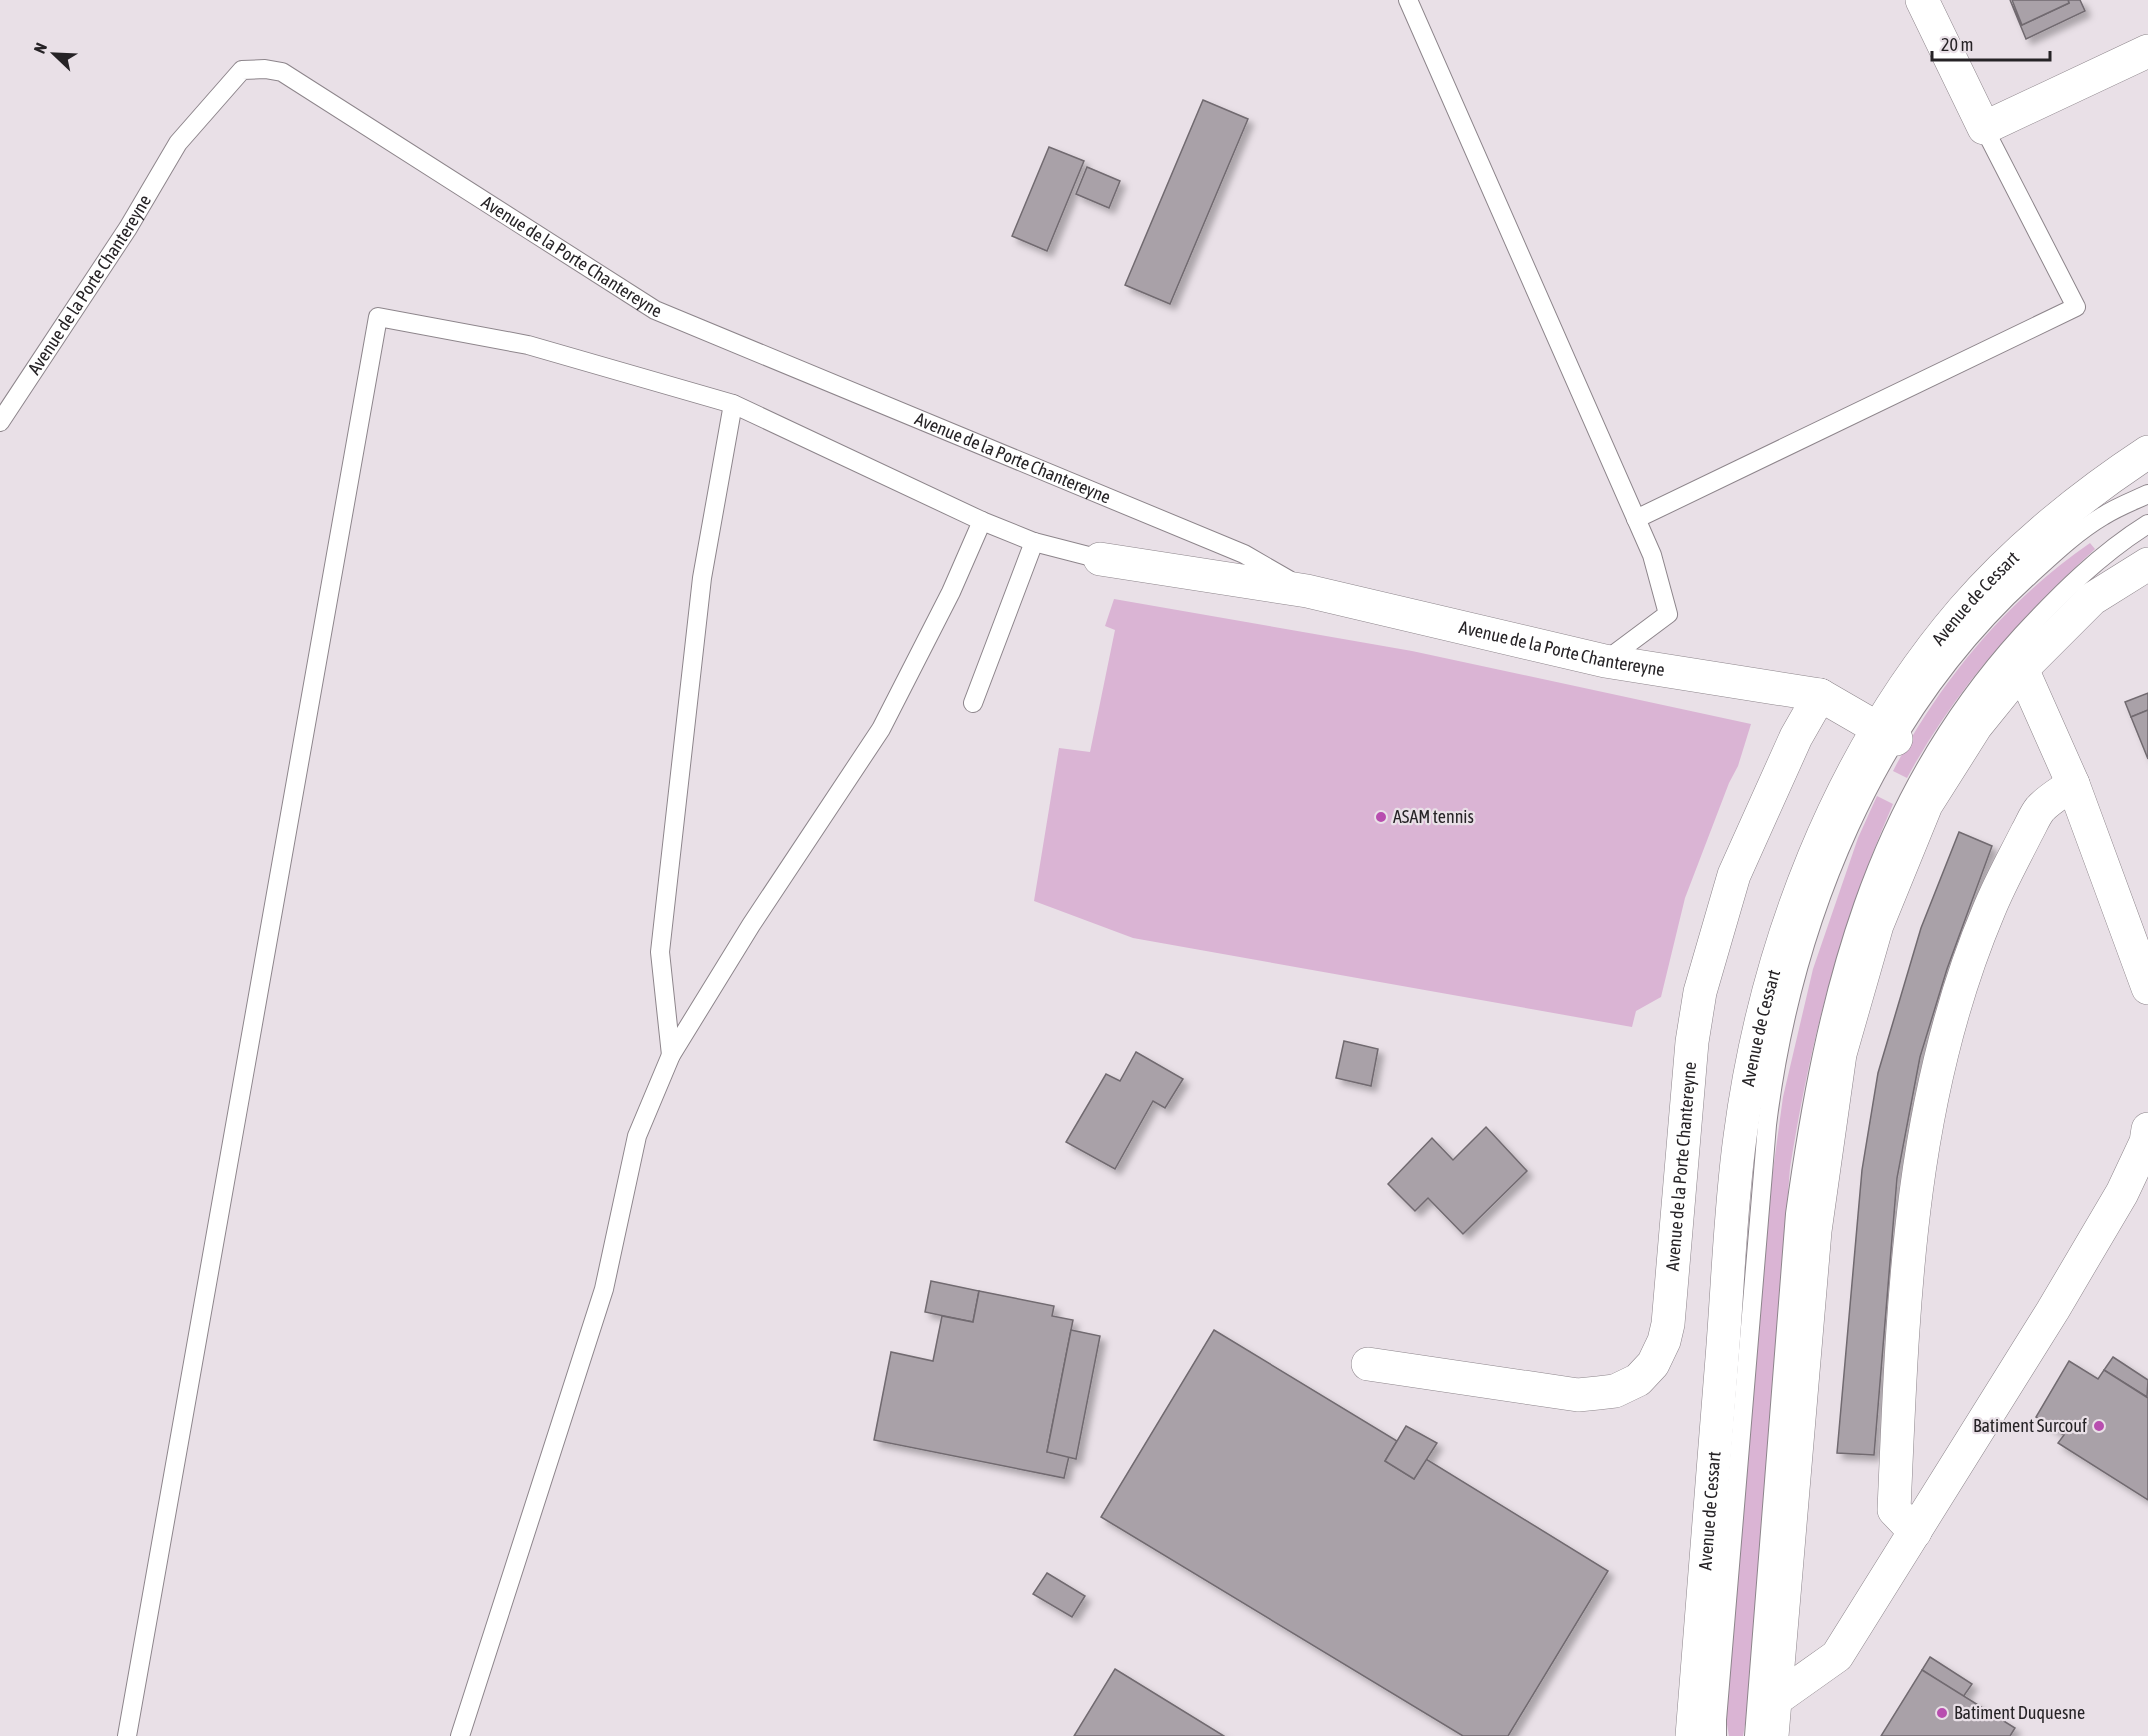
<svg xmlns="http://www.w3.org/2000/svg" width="2148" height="1736" font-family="'Asap Condensed',sans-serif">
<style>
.green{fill:#dab4d4}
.building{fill:#a9a1a8;stroke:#716a70;stroke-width:1.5;filter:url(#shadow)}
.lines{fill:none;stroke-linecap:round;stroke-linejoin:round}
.service-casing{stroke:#8d858b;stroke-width:20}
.minor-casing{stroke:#8d858b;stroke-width:34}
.secondary-casing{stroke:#8d858b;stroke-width:34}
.service{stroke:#fff;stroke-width:18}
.minor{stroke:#fff;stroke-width:33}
.secondary{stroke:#fff;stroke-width:33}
.poi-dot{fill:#b84eaf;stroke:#e9e0e7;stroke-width:2}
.labels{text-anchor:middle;stroke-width:4.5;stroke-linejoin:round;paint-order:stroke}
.street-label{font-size:18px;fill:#262326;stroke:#e9e0e7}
.poi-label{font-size:18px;fill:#262326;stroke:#e9e0e7;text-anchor:start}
</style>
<defs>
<filter id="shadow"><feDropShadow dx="5.5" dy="5.5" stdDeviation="3" flood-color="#0004"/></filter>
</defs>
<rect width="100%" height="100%" fill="#e9e0e7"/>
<g class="green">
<path d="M2090 543 2095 549C2021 616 1955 689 1907 778L1893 771C1939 682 2007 600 2090 543Z"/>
<polygon points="1114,599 1412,651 1751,724 1738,766 1729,783 1685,898 1661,997 1636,1011 1632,1027 1133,938 1034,901 1059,748 1090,752 1115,630 1105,626"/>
<path d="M1877 796 1893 804C1840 926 1811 1037 1790 1168L1747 1713 1743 1736H1729L1725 1713 1767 1214 1783 1097 1813 969 1858 838Z"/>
</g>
<g class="building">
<polygon points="2010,0 2022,25 2069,3 2068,0 2080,0 2085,11 2026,39"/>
<polygon points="2012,0 2068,0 2069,3 2022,25"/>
<polygon points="1203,100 1248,119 1170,304 1125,285"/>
<polygon points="1049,147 1084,161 1047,251 1012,236"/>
<polygon points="1087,167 1120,181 1109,208 1076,194"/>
<polygon points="2148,693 2148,710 2131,717 2125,702"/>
<polygon points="2148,710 2148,759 2131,717"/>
<polygon points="1959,832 1992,846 1947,969 1920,1057 1897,1178 1874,1455 1837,1453 1862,1170 1878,1073 1921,928"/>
<polygon points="1344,1041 1378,1049 1371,1086 1336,1078"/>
<polygon points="1136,1052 1183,1079 1165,1108 1153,1101 1115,1169 1066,1142 1106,1074 1120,1081"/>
<polygon points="1486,1127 1527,1171 1463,1234 1428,1198 1415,1211 1388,1184 1432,1138 1453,1160"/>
<polygon points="931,1281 979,1291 973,1322 925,1312"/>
<polygon points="979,1291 1054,1306 1052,1316 1073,1320 1047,1452 1069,1456 1064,1478 874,1440 891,1352 933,1361 942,1316 973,1322"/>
<polygon points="1071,1330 1100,1336 1076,1459 1047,1452"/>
<polygon points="1214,1330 1397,1441 1385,1461 1414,1479 1426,1459 1608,1571 1508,1736 1463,1736 1101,1517"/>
<polygon points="2113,1357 2148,1380 2147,1397 2104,1370"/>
<polygon points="2069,1361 2098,1379 2104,1370 2148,1398 2148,1500 2058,1443 2064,1435 2036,1417"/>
<polygon points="1406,1426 1437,1443 1414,1479 1385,1461"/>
<polygon points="1047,1573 1085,1596 1072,1617 1033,1594"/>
<polygon points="1930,1657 1972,1684 1963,1697 1922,1670"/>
<polygon points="1115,1669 1224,1736 1074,1736"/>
<polygon points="1922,1670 2015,1728 2010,1736 1881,1736"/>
</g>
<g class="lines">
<defs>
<g id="service">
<polyline points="1408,0 1652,555 1668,614 1605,661"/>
<path id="s1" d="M0 422 128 228 178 143 242 70 265 69 282 72 655 310 1244 554 1289 580"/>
<polyline points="1636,519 2076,307 1984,128"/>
<polyline points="973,703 1034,542"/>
<polyline points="671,1055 660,952 702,578 733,404"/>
<polyline points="127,1736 378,317 528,345 733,404 982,521 1034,542 1100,559"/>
<polyline points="460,1736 604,1289 637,1136 671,1055 751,925 881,729 951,592 982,521"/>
<path d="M1717 1736V1720L1767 1125C1792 922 1875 716 2029 576 2052 555 2076 532 2103 516 2117 507 2133 501 2148 494"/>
<path d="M1754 1736 1795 1214C1825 997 1871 801 2022 635 2060 594 2100 554 2148 524"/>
</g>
<g id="minor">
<polyline points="1922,0 1984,128 2148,51"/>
<path id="s2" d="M1100 559 1307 591 1605 661 1820 695 1896 739"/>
<polyline points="2022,669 2073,784 2148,988"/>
<path id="s3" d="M1368 1364 1578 1395 1598 1393 1615 1391 1638 1380 1653 1364 1664 1341 1668 1324 1692 1042 1700 992 1734 875 1796 737 1820 695"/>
<path d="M1915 1532 1894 1510C1903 1305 1908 1101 1989 910 2000 883 2014 858 2027 832 2031 825 2035 815 2040 809 2049 799 2062 792 2073 784"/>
<polyline points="1775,1700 1837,1656 2053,1310 2122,1193 2146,1142 2148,1129"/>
</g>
<g id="secondary">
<path id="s4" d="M1692 1736C1702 1610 1712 1484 1722 1358 1728 1284 1730 1210 1740 1137 1765 947 1838 756 1963 610 2016 549 2081 496 2148 452"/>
<polyline points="1772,1736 1815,1231 1840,1054 1877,925 1926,805 1976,726 2022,669 2092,599 2148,564"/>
</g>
</defs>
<use href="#service" class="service-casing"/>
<use href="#minor" class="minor-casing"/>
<use href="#secondary" class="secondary-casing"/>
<use href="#service" class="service"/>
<use href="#minor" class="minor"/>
<use href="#secondary" class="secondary"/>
</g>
<g class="poi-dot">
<circle cx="1381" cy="817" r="6"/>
<circle cx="2099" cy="1426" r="6"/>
<circle cx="1942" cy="1713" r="6"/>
</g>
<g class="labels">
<g class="street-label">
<text dy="6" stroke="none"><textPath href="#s1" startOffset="812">Avenue de la Porte Chantereyne</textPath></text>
<text dy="6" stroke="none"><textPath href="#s1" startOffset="164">Avenue de la Porte Chantereyne</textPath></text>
<text dy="6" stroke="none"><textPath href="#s1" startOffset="1298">Avenue de la Porte Chantereyne</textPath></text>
<text dy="6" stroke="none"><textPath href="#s4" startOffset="1198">Avenue de Cessart</textPath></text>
<text dy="6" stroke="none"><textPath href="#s2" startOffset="471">Avenue de la Porte Chantereyne</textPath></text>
<text dy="6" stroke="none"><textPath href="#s4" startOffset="712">Avenue de Cessart</textPath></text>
<text dy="6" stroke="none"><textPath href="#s3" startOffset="498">Avenue de la Porte Chantereyne</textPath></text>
<text dy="6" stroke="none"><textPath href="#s4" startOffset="226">Avenue de Cessart</textPath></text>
</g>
<g class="poi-label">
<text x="1393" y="823">ASAM tennis</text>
<text x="2087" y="1432" text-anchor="end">Batiment Surcouf</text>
<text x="1954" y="1719">Batiment Duquesne</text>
</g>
</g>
<g transform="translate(54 54) rotate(293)" stroke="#e9e0e7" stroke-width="4.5" paint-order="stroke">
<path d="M0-4.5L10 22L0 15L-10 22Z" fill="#262326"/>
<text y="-9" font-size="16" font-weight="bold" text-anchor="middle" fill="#262326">N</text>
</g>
<path d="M1932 51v9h118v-9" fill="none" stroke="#262326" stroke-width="3"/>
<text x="1941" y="51" font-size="18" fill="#262326" stroke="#e9e0e7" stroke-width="4.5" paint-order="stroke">20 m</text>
</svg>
